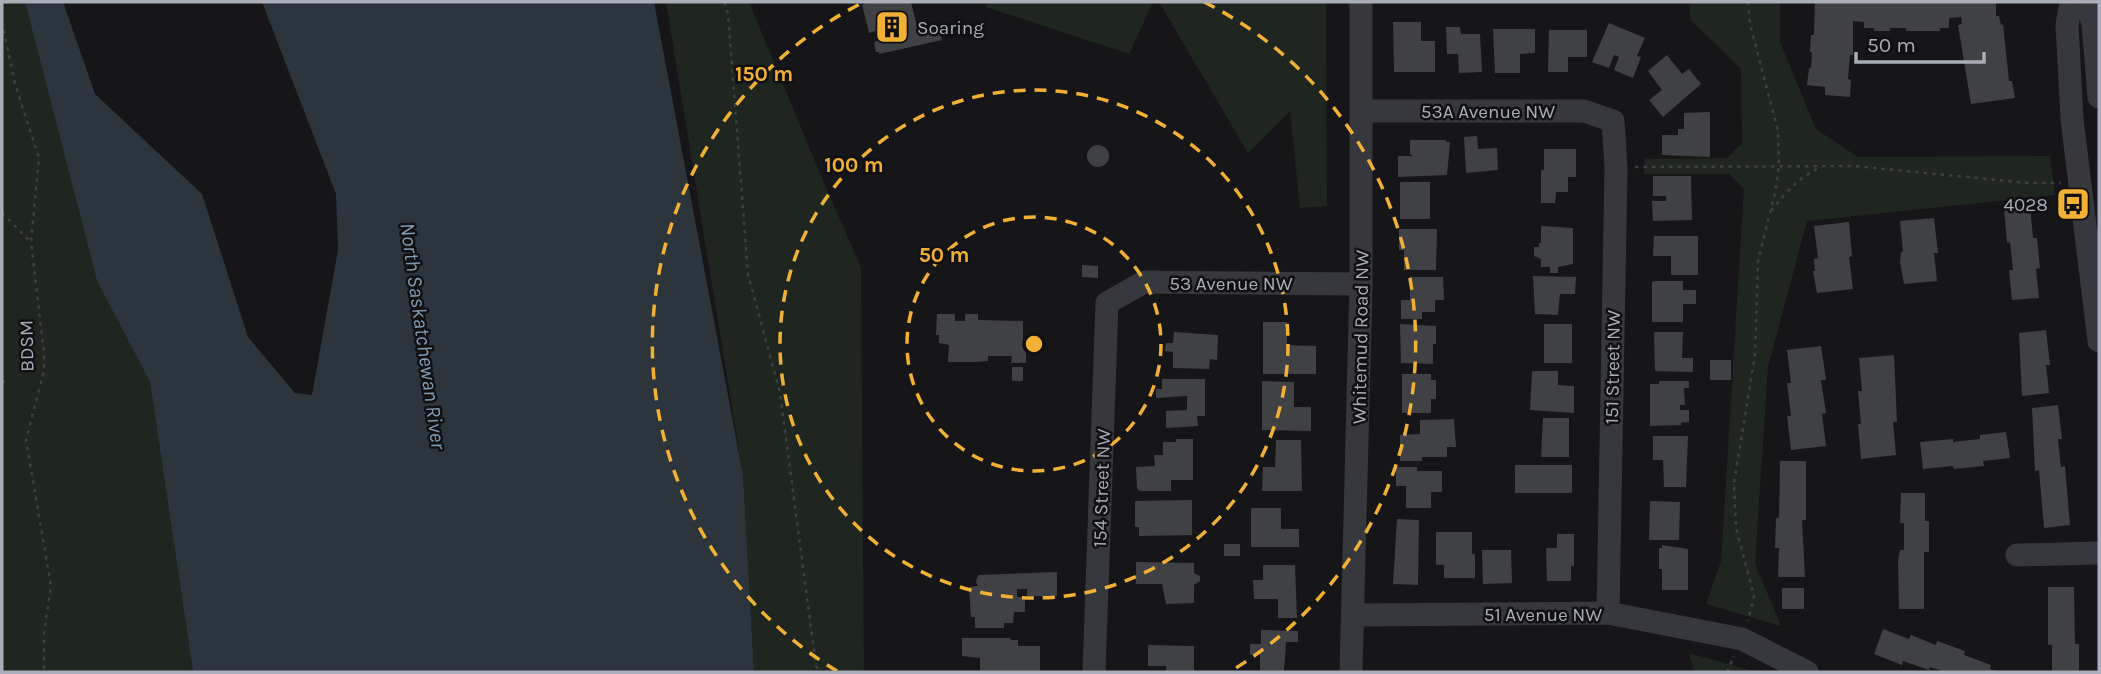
<svg xmlns="http://www.w3.org/2000/svg" width="2101" height="674" font-family="Karla,sans-serif">
<style>
.green{fill:#1e261f}
.water{fill:#2c353c}
.building{fill:#404145}
.lines{fill:none;stroke-linecap:round;stroke-linejoin:round}
.path{stroke:#3d3f44;stroke-width:2.5;stroke-dasharray:3.5 5;stroke-linecap:butt}
.minor{stroke:#37383d;stroke-width:23}
.ring{fill:none;stroke:#f2b134;stroke-width:3.5;stroke-dasharray:12 9}
.labels{text-anchor:middle;stroke-width:5;stroke-linejoin:round;paint-order:stroke}
.poi-label{font-size:19px;fill:#a8adb8;stroke:#111113;text-anchor:start}
.street-label{font-size:19px;fill:#a8adb8;stroke:#111113}
.water-label{font-size:21px;font-style:italic;fill:#7f9bb3;stroke:#111113}
.centre{fill:#f2b134;stroke:#111113;stroke-width:3.5}
.ring-label{font-size:21px;text-anchor:middle;font-weight:bold;fill:#f2b134;stroke:#111113;stroke-width:5;stroke-linejoin:round;paint-order:stroke}
</style>
<rect width="100%" height="100%" fill="#161618"/>
<g class="green">
<polygon points="2,2 25,2 97,281 150,382 193,672 2,672"/>
<polygon points="666,2 749,2 824,183 861,267 864,672 754,672 743,475"/>
<polygon points="987,2 1153,2 1129,54 986,7"/>
<polygon points="1159,2 1326,2 1327,206 1300,208 1290,111 1248,153"/>
<polygon points="1690,2 1780,2 1780,42 1816,129 1858,157 2050,156 2055,195 1807,221 1768,367 1755,564 1781,626 1706,604 1721,561 1744,189 1729,174 1644,174 1645,159 1727,158 1742,143 1741,69 1690,19"/>
<polygon points="1689,653 1757,672 1694,672"/>
</g>
<polygon class="water" points="25,2 63,2 95,94 202,194 248,337 295,393 312,395 338,250 336,194 262,2 654,2 743,475 754,672 193,672 150,382 97,281"/>
<g class="building">
<polygon points="868,2 911,2 918,30 938,25 942,40 879,54 879,52 876,52 874,43 878,40 875,31 869,33 862,5"/>
<polygon points="1815,2 1996,2 1996,16 1999,16 2001,25 2003,24 2009,81 2012,81 2015,98 1971,104 1958,25 1962,24 1961,17 1949,18 1949,28 1940,28 1940,31 1906,31 1906,28 1890,28 1890,31 1874,31 1874,28 1864,28 1864,22 1853,21 1853,55 1850,55 1848,79 1851,80 1850,97 1825,95 1825,87 1807,85 1809,68 1811,68 1812,52 1810,52 1811,35 1814,35"/>
<polygon points="1393,22 1421,22 1421,41 1435,41 1435,72 1394,72"/>
<polygon points="1609,23 1645,38 1637,56 1641,57 1633,78 1614,70 1619,57 1614,55 1609,68 1592,62"/>
<polygon points="1446,27 1460,27 1461,34 1480,34 1482,72 1459,73 1458,54 1447,54"/>
<polygon points="1493,29 1535,29 1535,53 1520,54 1520,73 1495,73"/>
<polygon points="1549,30 1587,30 1587,57 1568,57 1568,72 1548,72"/>
<polygon points="1667,55 1682,74 1689,69 1701,84 1663,117 1649,100 1662,90 1648,71"/>
<polygon points="1710,112 1710,157 1662,155 1662,135 1678,135 1678,129 1684,129 1684,113"/>
<polygon points="1477,136 1478,149 1497,148 1498,170 1466,173 1464,137"/>
<polygon points="1410,140 1446,140 1446,142 1450,142 1447,175 1398,177 1398,156 1413,156 1410,154"/>
<circle cx="1098" cy="156" r="11"/>
<polygon points="1544,149 1576,149 1576,177 1568,177 1568,192 1556,192 1555,203 1541,203 1541,170 1544,170"/>
<polygon points="1653,176 1691,176 1692,220 1653,221 1652,201 1666,201 1666,196 1653,196"/>
<rect x="1400" y="182" width="30" height="37"/>
<polygon points="2030,206 2033,238 2037,238 2040,268 2036,269 2039,298 2012,300 2009,270 2013,270 2010,242 2007,243 2004,208"/>
<polygon points="1934,218 1938,253 1934,253 1937,281 1904,284 1900,262 1901,252 1903,252 1900,221"/>
<polygon points="1849,222 1852,256 1849,257 1853,289 1817,293 1813,271 1815,271 1814,259 1818,258 1814,226"/>
<polygon points="1541,226 1573,228 1573,264 1558,267 1558,273 1550,273 1550,267 1541,267 1541,259 1534,256 1534,247 1539,247 1539,243 1541,243"/>
<polygon points="1399,229 1437,229 1436,270 1404,270 1404,250 1399,250"/>
<polygon points="1654,236 1698,236 1698,275 1671,275 1671,256 1653,256"/>
<polygon points="1082,265 1098,266 1098,278 1082,277"/>
<polygon points="1533,276 1576,277 1575,294 1560,294 1558,315 1535,314"/>
<polygon points="1410,277 1443,277 1444,300 1435,300 1435,312 1422,312 1422,319 1401,319 1401,300 1410,300"/>
<polygon points="1655,281 1683,281 1683,290 1696,290 1696,304 1683,304 1683,322 1652,322 1652,282"/>
<polygon points="937,314 955,314 955,321 965,321 965,314 978,314 978,320 1023,321 1023,348 1026,348 1026,363 1011,363 1012,356 988,356 988,361 976,362 948,362 949,345 939,343 939,335 936,335"/>
<polygon points="1263,322 1287,322 1287,345 1316,346 1316,374 1263,374"/>
<polygon points="1400,324 1436,326 1436,344 1433,344 1433,364 1401,363"/>
<rect x="1544" y="324" width="28" height="39"/>
<polygon points="2046,330 2050,365 2046,365 2049,393 2022,396 2019,333"/>
<polygon points="1174,332 1218,335 1217,360 1210,359 1209,369 1173,368 1173,352 1165,351 1166,343 1173,343"/>
<polygon points="1654,332 1683,332 1682,358 1693,358 1693,372 1655,371"/>
<polygon points="1821,346 1826,380 1821,380 1826,413 1822,414 1826,446 1791,450 1787,416 1791,416 1787,383 1791,383 1787,350"/>
<polygon points="1894,355 1897,422 1893,422 1896,455 1861,459 1858,424 1861,424 1858,391 1862,391 1859,358"/>
<rect x="1710" y="360" width="21" height="20"/>
<rect x="1012" y="367" width="11" height="14"/>
<polygon points="1532,371 1558,371 1558,385 1574,386 1574,413 1530,410"/>
<polygon points="1402,374 1431,374 1431,380 1436,380 1436,399 1431,399 1431,413 1402,413"/>
<polygon points="1162,379 1205,379 1205,416 1197,416 1198,426 1166,428 1166,411 1187,410 1187,396 1156,398 1156,389 1162,389"/>
<polygon points="1262,381 1294,382 1294,407 1311,407 1311,431 1262,430"/>
<polygon points="1659,381 1689,381 1689,388 1684,388 1685,405 1680,405 1680,410 1689,410 1689,422 1681,423 1681,425 1650,426 1650,384 1659,384"/>
<polygon points="2058,405 2062,439 2058,439 2061,467 2065,466 2070,525 2044,528 2039,470 2035,471 2032,408"/>
<polygon points="1543,418 1569,418 1569,457 1541,457"/>
<polygon points="1454,419 1456,447 1447,447 1447,457 1422,457 1422,461 1400,461 1400,435 1420,434 1420,420"/>
<polygon points="2006,432 2010,458 1983,461 1984,466 1954,469 1953,466 1923,469 1920,442 1953,439 1953,442 1980,439 1980,435"/>
<polygon points="1653,436 1688,436 1686,487 1664,487 1663,460 1653,460"/>
<polygon points="1176,439 1193,439 1193,480 1171,480 1171,491 1140,491 1137,489 1136,467 1155,466 1154,455 1163,455 1163,442 1176,442"/>
<polygon points="1276,440 1301,440 1302,491 1262,491 1263,467 1275,467"/>
<polygon points="1780,461 1806,461 1806,520 1802,520 1805,577 1778,577 1779,548 1775,548 1776,518 1779,518"/>
<rect x="1515" y="465" width="57" height="28"/>
<polygon points="1396,467 1417,467 1417,471 1442,471 1442,492 1431,492 1431,508 1406,508 1406,486 1396,486"/>
<polygon points="1901,493 1925,493 1925,521 1929,521 1929,552 1924,552 1924,609 1899,609 1898,560 1900,550 1904,550 1904,523 1900,523"/>
<polygon points="1192,500 1192,535 1139,536 1139,527 1135,527 1135,501"/>
<polygon points="1650,501 1680,502 1679,540 1649,540"/>
<polygon points="1251,508 1281,508 1281,529 1299,529 1299,547 1251,547"/>
<polygon points="1397,519 1419,520 1418,585 1393,584"/>
<polygon points="1436,532 1472,532 1472,554 1475,554 1475,578 1444,578 1444,565 1436,565"/>
<polygon points="1557,534 1574,534 1574,566 1571,566 1571,581 1547,581 1546,548 1557,548"/>
<rect x="1224" y="544" width="16" height="12"/>
<polygon points="1662,545 1688,549 1688,590 1662,590 1662,569 1659,569 1659,548 1662,548"/>
<polygon points="1482,550 1511,550 1512,583 1483,584"/>
<polygon points="1136,562 1194,563 1194,573 1200,576 1200,581 1194,585 1194,603 1166,604 1162,584 1136,584"/>
<polygon points="1263,565 1295,565 1297,618 1278,618 1278,599 1254,599 1253,580 1263,580"/>
<polygon points="1057,572 1057,596 1027,596 1027,589 1017,589 1017,597 1025,597 1025,612 1014,612 1013,623 1004,623 1004,628 975,628 975,617 971,617 969,587 978,586 976,582 978,575"/>
<polygon points="2048,587 2074,587 2075,644 2079,644 2079,672 2052,672 2052,645 2048,645"/>
<rect x="1782" y="588" width="22" height="21"/>
<polygon points="1883,629 1909,639 1911,635 1936,645 1937,641 1965,651 1964,655 1991,665 1990,669 1998,672 1945,672 1930,667 1929,670 1903,661 1902,665 1874,654"/>
<polygon points="1261,630 1298,631 1298,642 1286,642 1284,672 1260,671 1260,655 1250,655 1250,644 1261,644"/>
<polygon points="962,638 1010,638 1011,640 1018,640 1018,646 1040,646 1040,672 980,672 980,658 962,656"/>
<polygon points="1148,645 1194,646 1194,672 1166,672 1166,666 1148,666"/>
</g>
<g class="lines">
<g class="path">
<polyline points="724,2 728,14 748,274 780,393 816,666 820,672"/>
<polyline points="1748,2 1750,24 1778,131 1779,166 1775,193 1758,261 1755,355 1734,483 1736,528 1754,596 1748,621"/>
<polyline points="2,22 15,84 39,158 31,242 44,353 44,371 26,440 51,586 44,633 44,672"/>
<polyline points="1635,167 1854,166 2028,183 2061,183"/>
<path d="M1771 211C1785 193 1798 178 1819 168"/>
<polyline points="2,213 31,242"/>
<polyline points="2,380 4,382 2,387"/>
<polyline points="1727,672 1734,656"/>
</g>
<g class="minor">
<polyline points="2071,2 2067,25 2072,119 2099,341"/>
<polyline points="2087,2 2093,24 2099,97"/>
<polyline points="1362,111 1584,111 1613,121 1616,167 1608,613"/>
<polyline points="2017,555 2099,553"/>
<polyline points="1353,615 1608,613 1742,639 1807,672"/>
<polyline points="1094,672 1107,303 1144,282 1361,284"/>
<polyline points="1351,672 1361,284 1361,2"/>
</g>
</g>
<g class="ring">
<circle cx="1034" cy="344" r="127"/>
<circle cx="1034" cy="344" r="254"/>
<path d="M837 671A382 382 0 0 1 864 2M1204 2A382 382 0 0 1 1231 671"/>
</g>
<defs>
<symbol id="building-square" viewBox="-11 -11 22 22"><rect x="-9" y="-9" width="18" height="18" rx="4" fill="#f2b134" stroke="#111113"/><path d="M-4-6H4V6H1V3H-1V6H-4ZM-2.5-4.3h1.7v1.8h-1.7ZM.8-4.3h1.7v1.8H.8ZM-2.5-1h1.7V.8h-1.7ZM.8-1h1.7V.8H.8Z" fill="#111"/></symbol>
<symbol id="bus-square" viewBox="-11 -11 22 22"><rect x="-9" y="-9" width="18" height="18" rx="4" fill="#f2b134" stroke="#111113"/><path d="M-5-6H5V4H4V6H2V4H-2V6H-4V4H-5ZM-3.5-4V0h7V-4ZM-3.5 1.2v1.5H-2V1.2ZM2 1.2v1.5H3.5V1.2Z" fill="#111"/></symbol>
</defs>
<g fill-rule="evenodd">
<use href="#building-square" x="873" y="8" width="38" height="38"/>
<use href="#bus-square" x="2054" y="185" width="38" height="38"/>
</g>
<g class="labels">
<g class="poi-label">
<text x="917" y="34">Soaring</text>
<text x="2048" y="211" text-anchor="end">4028</text>
</g>
<g class="street-label">
<text x="1488" y="118">53A Avenue NW</text>
<text x="1231" y="290">53 Avenue NW</text>
<text transform="translate(1360 337) rotate(-89)" y="7">Whitemud Road NW</text>
<text transform="translate(26 346) rotate(-91)" y="7">BDSM</text>
<text transform="translate(1612 367) rotate(-89)" y="7">151 Street NW</text>
<text transform="translate(1101 488) rotate(-88)" y="7">154 Street NW</text>
<text x="1543" y="621">51 Avenue NW</text>
</g>
<g class="water-label">
<text transform="translate(423 336) rotate(82)" y="7">North Saskatchewan River</text>
</g>
</g>
<circle cx="1034" cy="344" r="10" class="centre"/>
<g class="ring-label">
<text x="764" y="81">150 m</text>
<text x="854" y="172">100 m</text>
<text x="944" y="262">50 m</text>
</g>
<rect width="2101" height="674" fill="none" stroke="#a8adb8" stroke-width="7"/>
<path d="M1856 52v10h128v-10" fill="none" stroke="#a8adb8" stroke-width="3.5"/>
<text x="1867" y="52" font-size="21" fill="#a8adb8" stroke="#111113" stroke-width="5" paint-order="stroke">50 m</text>
</svg>
